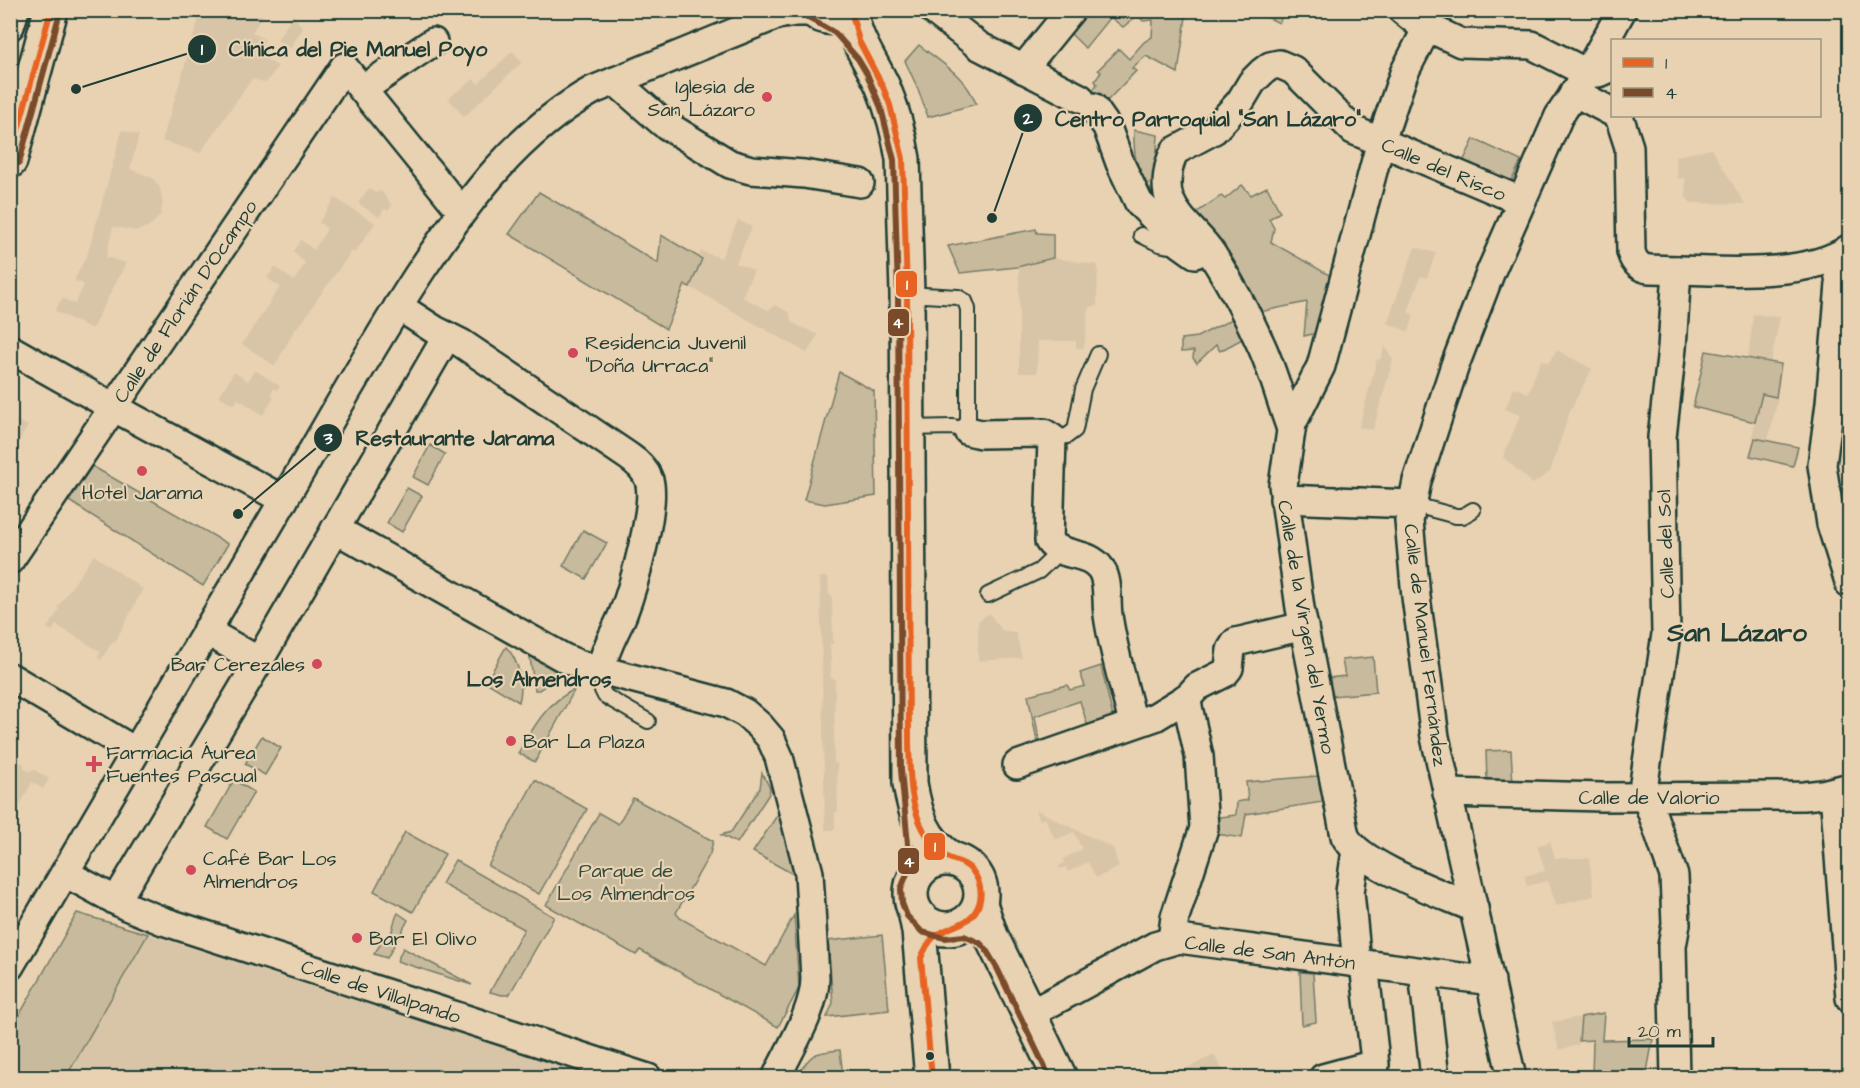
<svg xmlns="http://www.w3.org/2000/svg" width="1860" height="1088" font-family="'Architects Daughter',sans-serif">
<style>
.built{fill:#d8c5a8}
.green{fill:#c8ba9d;stroke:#747c68;stroke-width:1.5}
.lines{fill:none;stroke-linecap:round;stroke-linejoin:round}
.lane-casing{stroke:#1f3d34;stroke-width:18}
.street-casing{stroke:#1f3d34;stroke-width:32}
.secondary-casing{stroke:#1f3d34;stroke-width:38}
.highway-casing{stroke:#1f3d34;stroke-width:38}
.lane{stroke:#e9d2b2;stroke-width:14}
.street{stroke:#e9d2b2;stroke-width:27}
.secondary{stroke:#e9d2b2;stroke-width:33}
.highway{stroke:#e9d2b2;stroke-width:33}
.bus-1-casing{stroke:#e9d2b2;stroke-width:10}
.bus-2-casing{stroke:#e9d2b2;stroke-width:10}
.bus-1{stroke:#e76323;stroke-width:6}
.bus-2{stroke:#7a4b2a;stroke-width:6}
.poi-dot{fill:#d1495b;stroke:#e9d2b2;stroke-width:2}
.bus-dot{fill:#1f3d34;stroke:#e9d2b2;stroke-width:2}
.labels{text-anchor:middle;stroke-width:4.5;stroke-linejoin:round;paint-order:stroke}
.poi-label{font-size:20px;fill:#1f3d34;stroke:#e9d2b2;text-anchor:start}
.street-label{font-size:20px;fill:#1f3d34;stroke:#e9d2b2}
.park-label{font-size:20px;fill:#304a3e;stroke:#e9d2b2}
.neighbourhood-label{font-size:21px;font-weight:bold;fill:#1f3d34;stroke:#e9d2b2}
.district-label{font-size:26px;font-weight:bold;fill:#1f3d34;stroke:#e9d2b2}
.leader{fill:none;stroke:#1f3d34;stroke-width:2}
.callout-dot{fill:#1f3d34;stroke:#e9d2b2;stroke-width:2}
.mark-label{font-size:18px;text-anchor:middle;font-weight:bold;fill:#fff}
.callout-label{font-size:21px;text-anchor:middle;font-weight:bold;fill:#1f3d34;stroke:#e9d2b2;stroke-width:4.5;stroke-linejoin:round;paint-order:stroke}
.line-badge{stroke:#e9d2b2;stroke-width:2}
.badge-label{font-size:16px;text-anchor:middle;font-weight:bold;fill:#fff}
</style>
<rect width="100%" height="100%" fill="#e9d2b2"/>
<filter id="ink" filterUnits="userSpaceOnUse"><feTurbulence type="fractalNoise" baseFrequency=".0167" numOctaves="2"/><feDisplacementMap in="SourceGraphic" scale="12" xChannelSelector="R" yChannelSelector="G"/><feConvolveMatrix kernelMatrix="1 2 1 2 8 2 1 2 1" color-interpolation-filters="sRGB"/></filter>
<g filter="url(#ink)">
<g class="built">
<polygon points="201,11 266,11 252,32 265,40 262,45 268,49 263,57 278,66 266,83 252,79 200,153 162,141"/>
<polygon points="293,15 303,28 290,49 277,40"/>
<polygon points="512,51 522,62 464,117 448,98 474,79 478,84"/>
<polygon points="122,130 139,135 130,169 153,178 160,188 163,203 160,216 151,225 138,231 113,227 106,257 126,263 92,329 55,311 62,298 75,304 84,285 74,280 88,253"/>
<polygon points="1712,149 1729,178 1745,204 1691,203 1686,197 1685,178 1678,179 1675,156"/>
<polygon points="369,188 376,193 381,191 392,205 388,211 384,209 379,217 358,203"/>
<polygon points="335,198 375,223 355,253 352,251 316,301 302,323 301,322 294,331 275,366 242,344 280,287 267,278 275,267 294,281 305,263 293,252 301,240 314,250 327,229 319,222"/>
<polygon points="738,220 752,227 736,263 754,270 742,297 768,310 775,305 790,313 791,322 818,335 807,353 690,287 702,259 699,257 701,251 721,258"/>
<polygon points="1415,247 1436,253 1427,278 1421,276 1408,312 1414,315 1409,332 1387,323"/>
<polygon points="1053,258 1098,265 1097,306 1089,307 1084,348 1076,348 1076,341 1038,341 1037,373 1019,373 1019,267"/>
<polygon points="1753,314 1780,317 1771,362 1748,358"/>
<polygon points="1385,346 1393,360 1373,430 1359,427 1377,359 1380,360"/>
<polygon points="1557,350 1592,369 1570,411 1550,472 1533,484 1503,457 1520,415 1505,409 1514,387 1528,393 1541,360 1548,363"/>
<polygon points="255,370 280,386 277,390 274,389 271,394 274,397 263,415 238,399 234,405 219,396 234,372 248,381"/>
<polygon points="1762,393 1778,398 1768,441 1752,437"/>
<polygon points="13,418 28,426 11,453 11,422"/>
<polygon points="94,555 143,589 115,642 113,641 101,660 97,658 101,652 56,625 52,631 47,628 59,610 57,608"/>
<polygon points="820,577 828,577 829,595 832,595 833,644 830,644 831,661 831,678 835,679 834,763 837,763 838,812 835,812 835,830 825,830"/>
<polygon points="989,613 1002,630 1016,633 1022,658 978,661 978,621"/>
<polygon points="11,757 24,764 24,768 29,771 33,769 49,779 43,789 32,782 11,822"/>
<polygon points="1035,809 1113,848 1119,867 1096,878 1088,862 1068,872 1066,867 1060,869 1059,866 1064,863 1063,859 1082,849 1074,832 1055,840 1045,818 1040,820"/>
<polygon points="1550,840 1555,858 1589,858 1594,896 1556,906 1548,881 1527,886 1524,876 1545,871 1537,845 1548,843"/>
<polygon points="148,934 594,1077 66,1078"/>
<polygon points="1581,1017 1578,1045 1559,1050 1552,1022"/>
<polygon points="1214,1055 1227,1077 1184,1077 1181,1071"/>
</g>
<g class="green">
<polygon points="1087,11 1171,11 1186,17 1178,73 1146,56 1132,68 1136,71 1103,105 1090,95 1097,84 1095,81 1101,72 1098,70 1119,49 1129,59 1144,42 1152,37 1153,20 1143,21 1138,15 1123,27 1110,17 1085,48 1069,32"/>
<polygon points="1270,11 1270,10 1285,11 1279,23 1267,17"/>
<path d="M919 45C940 62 967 77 976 104L928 117 918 89 905 61Z"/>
<path d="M1134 130 1158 135 1155 181 1148 184 1155 202C1138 184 1133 155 1134 130Z"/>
<polygon points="1474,139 1521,161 1507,190 1460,168"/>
<polygon points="1242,185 1251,195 1267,187 1280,212 1269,219 1274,228 1271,242 1331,276 1317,333 1304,336 1307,302 1255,313 1190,217 1221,196 1225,199"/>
<polygon points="539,192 658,263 661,235 702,259 690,287 685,285 666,329 509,234"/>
<polygon points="1036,229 1037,233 1053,234 1053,258 1017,267 960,273 948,246"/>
<polygon points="1236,317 1246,337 1220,351 1216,345 1197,363 1193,358 1194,351 1181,352 1181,339 1197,337"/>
<polygon points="1706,351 1781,364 1776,397 1762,394 1755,422 1693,407"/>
<polygon points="839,372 874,391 876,496 825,504 804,500"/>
<polygon points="1755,438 1798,447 1793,466 1750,456"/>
<polygon points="430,445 445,454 428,485 413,477"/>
<polygon points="92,466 228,544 203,586 69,501"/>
<polygon points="407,488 422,496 402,532 387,523"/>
<polygon points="583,530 607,543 586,579 563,566"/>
<path d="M506 647C519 660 524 684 519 702L486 682Z"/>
<polygon points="529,652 566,671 539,690 535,690"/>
<polygon points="1373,657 1376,692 1332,696 1329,678 1345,676 1342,660"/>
<polygon points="1101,666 1113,717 1088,727 1080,701 1035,716 1040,745 1038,746 1028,695 1067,685 1070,690 1085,686 1080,673"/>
<path d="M575 689 535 762 518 753C536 724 544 705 575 689Z"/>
<polygon points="262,736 281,748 265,775 245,764"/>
<polygon points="1511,750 1513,785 1487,782 1486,751"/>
<polygon points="762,773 770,788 769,794 737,843 721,835 731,832 760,788"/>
<polygon points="1318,776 1323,802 1246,814 1242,838 1210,833 1212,818 1236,815 1237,802 1248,800 1246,782"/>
<polygon points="234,780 254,792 227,839 207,827"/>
<polygon points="535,780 587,809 539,894 488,866"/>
<polygon points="633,798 713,841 710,854 676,913 680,918 766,966 794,915 799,988 778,1027 640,950 636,955 546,905 599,813 618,824"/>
<polygon points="778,814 788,844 793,874 753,852"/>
<polygon points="405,832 445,854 413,912 374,891"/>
<polygon points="455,860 554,917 509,995 502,995 490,992 524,929 442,884"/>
<polygon points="77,913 148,934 66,1077 11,1077 11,1030"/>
<path d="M398 913 408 920 387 958 374 954 383 940 390 937C393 930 393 922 398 913Z"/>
<polygon points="882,935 889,1010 827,1017 833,1003 828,941"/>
<polygon points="403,948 472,985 397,961"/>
<polygon points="1300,972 1313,973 1316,1022 1302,1025"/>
<polygon points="1604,1013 1602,1040 1653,1039 1646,1077 1592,1077 1593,1040 1579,1041 1581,1017"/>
<path d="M840 1050 843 1077H797C810 1054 813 1052 840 1050Z"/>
</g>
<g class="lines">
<defs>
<g id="lane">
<path d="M1141 235C1154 241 1165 249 1179 245"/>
<polyline points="907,294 958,297 965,301 968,309 968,431 953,427 908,428"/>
<polyline points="1052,438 1067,436 1075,430 1083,389 1098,354"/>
<polyline points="1411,504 1456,516 1463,516 1473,510"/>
<polyline points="988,595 1039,571 1061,550"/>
<polyline points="601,669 602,690 605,696 648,721"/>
</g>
<g id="street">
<polyline points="933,10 979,46 1080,98"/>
<polyline points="1402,10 1417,22 1461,43 1532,45 1587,73 1598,73 1604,71"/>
<polyline points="10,26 15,10"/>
<path d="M1427 28 1404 73 1381 141 1321 366 1292 424 1283 485 1300 608 1345 836C1360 865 1442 894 1474 908"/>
<polyline points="1023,69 1071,10"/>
<polyline points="615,81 663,123 730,164 751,170 804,174 860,183"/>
<polyline points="363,89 433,42"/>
<polyline points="1574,92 1612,112"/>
<polyline points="1093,107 1107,127 1120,163 1139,203 1181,244 1195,254"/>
<path d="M1619 116 1629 147 1631 252C1634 262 1639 268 1650 269 1704 270 1805 281 1850 248"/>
<polyline points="1836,257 1840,284 1830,403 1822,465 1831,524 1850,585"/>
<path d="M398 306 435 330 461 343 628 456C637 462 645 469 649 480 657 505 633 588 623 614 615 633 605 648 601 669"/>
<polyline points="10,349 113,407 284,500"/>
<path d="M1291 429C1281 402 1274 374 1262 347 1249 318 1229 281 1212 254 1200 235 1179 222 1170 200 1164 187 1168 163 1175 151L1214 130 1240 102 1252 82 1262 72 1270 66 1279 64 1293 70 1353 130 1521 201"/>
<path d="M968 431 981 434 1044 433 1052 438 1049 541C1060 558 1088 550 1101 569 1109 581 1106 601 1108 615 1113 651 1125 688 1133 724"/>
<polyline points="1284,499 1411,504"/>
<path d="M335 529 564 658 578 664 726 703 745 713 760 726 771 739 779 757 809 873 815 978C815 1010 790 1048 776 1078"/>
<polyline points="10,560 344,67 461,211"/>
<polyline points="206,631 259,661"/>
<polyline points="10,677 135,751"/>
<polyline points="1017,765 1155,717 1188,697 1197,687 1225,673 1229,668 1231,650 1236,642 1304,626"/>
<polyline points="1834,792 1850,998"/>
<polyline points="1447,793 1602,797 1804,796 1822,794 1850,787"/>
<polyline points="1356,850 1350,892 1357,963"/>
<polyline points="65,873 126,906 163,921 648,1078"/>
<polyline points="116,901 259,661 447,336"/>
<polyline points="1172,940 1175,917 1204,828 1199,756 1186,698"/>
<polyline points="1364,964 1374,1052 1375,1078"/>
<path d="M10 966C106 804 200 641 296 479 337 409 377 337 422 269 469 199 518 132 593 90L777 15 796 12H815"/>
<polyline points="1423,972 1435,1078"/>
<polyline points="1030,1014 1155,946 1179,939 1491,981"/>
<polyline points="1323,1078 1375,1064"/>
<polyline points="1512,1078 1435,737 1416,597 1409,521 1417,481 1455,365 1491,271 1559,116 1584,79 1622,10"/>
<polyline points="1675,1078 1672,946 1676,924 1674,876 1645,793 1644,783 1666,634 1662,437 1672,348 1677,270"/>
</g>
<g id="secondary">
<polyline points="10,161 51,10"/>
<polyline points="980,904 991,936 1060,1078"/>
</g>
<g id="highway">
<path d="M813 10C825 20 837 20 848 10"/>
<path d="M851 10C853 39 872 62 883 87 893 111 899 134 903 159L907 294 910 783C915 814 923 842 952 859"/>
<circle cx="946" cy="894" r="35"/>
<polyline points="915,911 919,931 932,1078"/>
</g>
</defs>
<use href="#lane" class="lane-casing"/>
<use href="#street" class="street-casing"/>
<use href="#secondary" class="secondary-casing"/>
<use href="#highway" class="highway-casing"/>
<use href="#lane" class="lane"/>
<use href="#street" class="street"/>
<use href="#secondary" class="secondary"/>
<use href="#highway" class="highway"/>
<defs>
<g id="bus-1">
<path d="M851 10 859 41 883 87 890 105 903 159 907 294 909 743C910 772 909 803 923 829 928 839 937 851 947 857 952 860 959 861 964 864 977 871 984 889 979 904 971 927 949 924 933 938 927 944 924 951 921 958L932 1078"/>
<polyline points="10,159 51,10"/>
</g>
<g id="bus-2">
<polyline points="807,17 835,33 858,59 867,74 881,108 894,160 898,294 901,770 909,855 908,871 901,889 902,903 907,916 922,932 945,938 964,936 980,943 985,948 997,968 1050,1078"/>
<polyline points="19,163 60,12"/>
</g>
</defs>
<use href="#bus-1" class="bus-1-casing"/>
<use href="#bus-2" class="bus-2-casing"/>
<use href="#bus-1" class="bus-1"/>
<use href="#bus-2" class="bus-2"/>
</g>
</g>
<g class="poi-dot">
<circle cx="767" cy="97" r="6"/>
<circle cx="573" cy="353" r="6"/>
<circle cx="142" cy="471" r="6"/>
<circle cx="317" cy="664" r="6"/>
<circle cx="511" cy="741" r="6"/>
<path d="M91 755h6v6h6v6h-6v6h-6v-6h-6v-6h6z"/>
<circle cx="191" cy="870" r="6"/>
<circle cx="357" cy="938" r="6"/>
</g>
<circle class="bus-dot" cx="930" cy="1056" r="5"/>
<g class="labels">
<g class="poi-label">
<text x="755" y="93" text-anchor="end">Iglesia de<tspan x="755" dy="23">San Lázaro</tspan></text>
<text x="585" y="349">Residencia Juvenil<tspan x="585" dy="23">"Doña Urraca"</tspan></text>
<text x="142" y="499" text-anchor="middle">Hotel Jarama</text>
<text x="305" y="671" text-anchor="end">Bar Cerezales</text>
<text x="523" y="748">Bar La Plaza</text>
<text x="106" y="759">Farmacia Áurea<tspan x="106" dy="23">Fuentes Pascual</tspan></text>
<text x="203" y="865">Café Bar Los<tspan x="203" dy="23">Almendros</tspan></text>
<text x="369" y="945">Bar El Olivo</text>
</g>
<g class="street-label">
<text transform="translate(1444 169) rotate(23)" y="7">Calle del Risco</text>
<text transform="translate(185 301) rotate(-56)" y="7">Calle de Florián D'Ocampo</text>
<text transform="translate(1665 544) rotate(-92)" y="7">Calle del Sol</text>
<text transform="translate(1307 627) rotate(80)" y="7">Calle de la Virgen del Yermo</text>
<text transform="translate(1426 645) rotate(83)" y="7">Calle de Manuel Fernández</text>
<text x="1649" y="804">Calle de Valorio</text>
<text transform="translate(1270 952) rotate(7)" y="7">Calle de San Antón</text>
<text transform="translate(381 991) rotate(18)" y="7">Calle de Villalpando</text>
</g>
<g class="park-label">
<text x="626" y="877">Parque de<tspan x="626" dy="23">Los Almendros</tspan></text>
</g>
<g class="neighbourhood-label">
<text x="539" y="686">Los Almendros</text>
</g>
<g class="district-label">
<text x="1737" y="641">San Lázaro</text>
</g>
</g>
<path class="leader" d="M76 89L202 49M992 218L1028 118M238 514L328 438"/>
<g class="callout-dot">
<circle cx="76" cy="89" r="6"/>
<circle cx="992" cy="218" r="6"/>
<circle cx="238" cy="514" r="6"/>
<circle cx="202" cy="49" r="15"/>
<circle cx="1028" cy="118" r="15"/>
<circle cx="328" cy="438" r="15"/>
</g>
<g class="mark-label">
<text x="202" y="55">1</text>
<text x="1028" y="124">2</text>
<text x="328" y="444">3</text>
</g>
<g class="callout-label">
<text x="358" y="56">Clínica del Pie Manuel Poyo</text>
<text x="1208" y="126">Centro Parroquial "San Lázaro"</text>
<text x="455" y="445">Restaurante Jarama</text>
</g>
<g class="line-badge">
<rect x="895" y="270" width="23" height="28" rx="6" fill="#e76323"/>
<rect x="887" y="308" width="23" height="29" rx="6" fill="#7a4b2a"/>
<rect x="923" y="832" width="23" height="29" rx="6" fill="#e76323"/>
<rect x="897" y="847" width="23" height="28" rx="6" fill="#7a4b2a"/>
</g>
<g class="badge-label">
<text x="907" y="290">1</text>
<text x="898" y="328">4</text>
<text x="935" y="852">1</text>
<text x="909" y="867">4</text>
</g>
<rect width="1860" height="1088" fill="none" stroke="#e9d2b2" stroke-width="36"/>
<rect x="18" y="18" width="1824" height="1052" fill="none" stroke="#1f3d34" stroke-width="2" filter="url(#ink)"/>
<rect x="1611" y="39" width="210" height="78" fill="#e9d2b2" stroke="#989680" stroke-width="1.5"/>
<rect x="1623" y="58" width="30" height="9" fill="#e76323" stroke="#989680" stroke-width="1.5"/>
<text x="1665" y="69" font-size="18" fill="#1f3d34">1</text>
<rect x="1623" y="88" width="30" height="9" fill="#7a4b2a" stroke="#989680" stroke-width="1.5"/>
<text x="1665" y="99" font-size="18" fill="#1f3d34">4</text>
<path d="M1629 1037v9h84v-9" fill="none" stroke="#1f3d34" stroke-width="3"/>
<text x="1638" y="1037" font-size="18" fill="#1f3d34" stroke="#e9d2b2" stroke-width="4.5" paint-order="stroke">20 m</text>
</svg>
